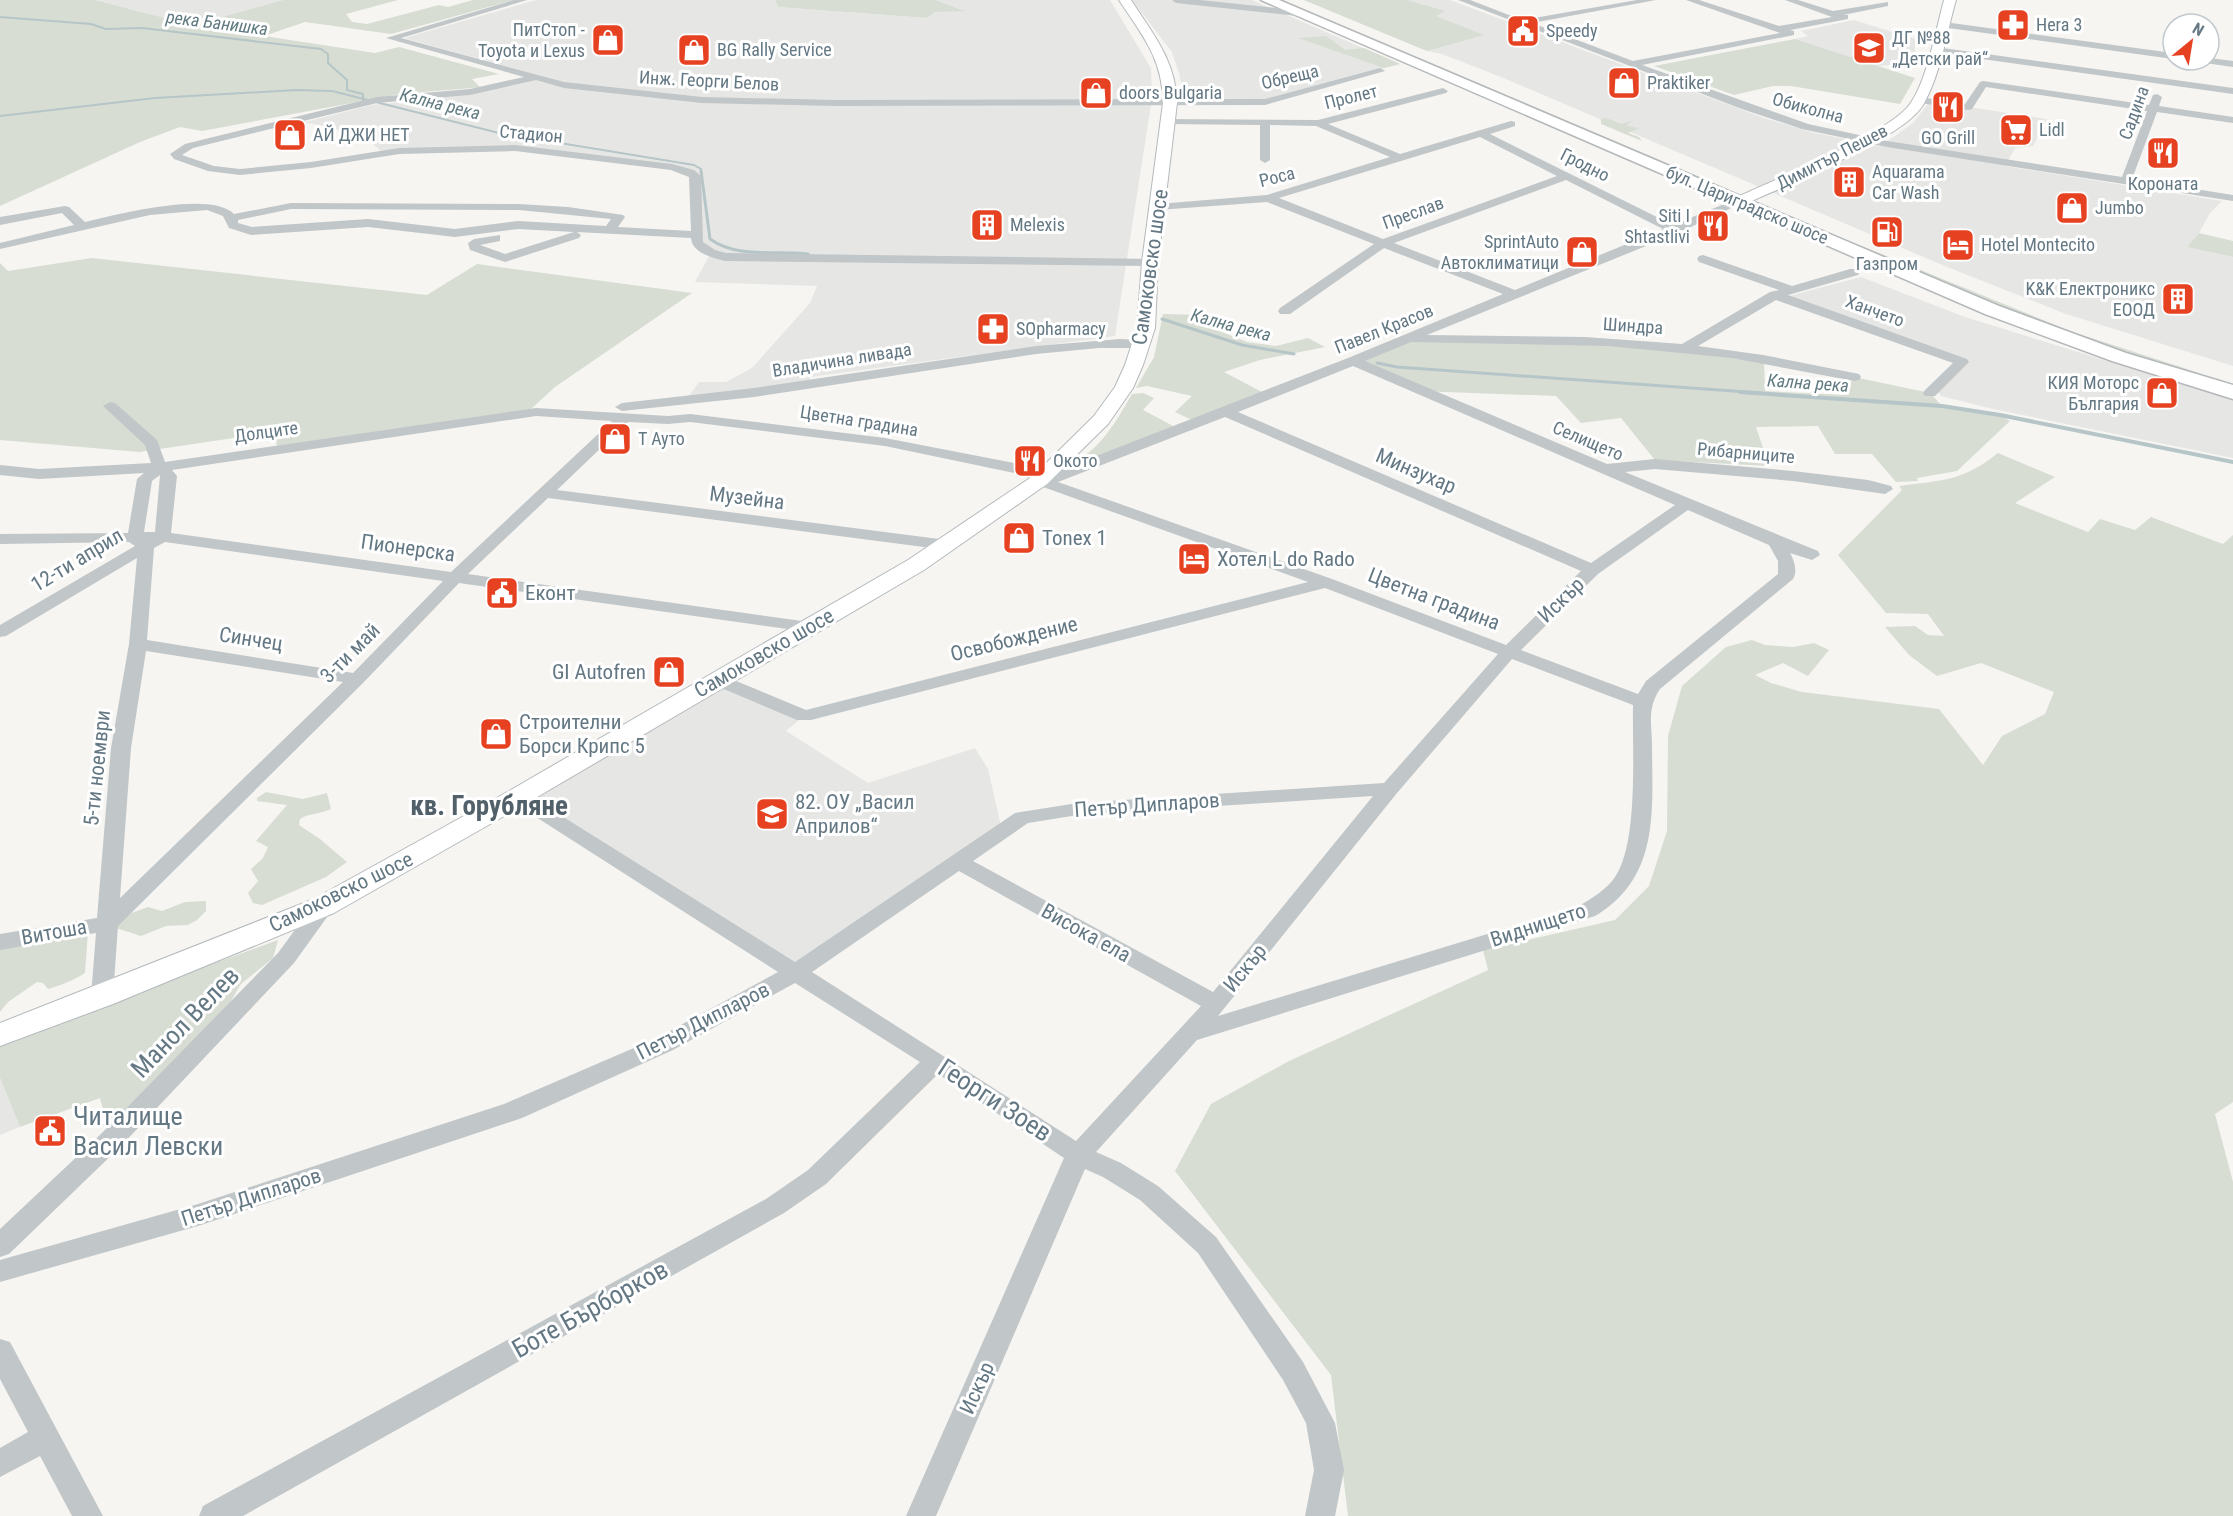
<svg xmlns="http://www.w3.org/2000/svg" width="2233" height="1516" font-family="'Roboto Condensed',sans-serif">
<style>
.built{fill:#e6e7e5}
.green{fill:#d7ddd3}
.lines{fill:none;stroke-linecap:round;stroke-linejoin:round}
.stream-far2{stroke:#b6c5c7;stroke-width:2}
.stream-far1{stroke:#b6c5c7;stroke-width:3}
.stream{stroke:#b6c5c7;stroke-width:4}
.major-casing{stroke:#b4b9bc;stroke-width:2}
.highway-casing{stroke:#b4b8bb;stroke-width:3}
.minor{fill:#c1c6c8;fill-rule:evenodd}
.major{fill:#fff;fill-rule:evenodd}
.highway{fill:#fff;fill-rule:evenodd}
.labels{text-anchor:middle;stroke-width:6;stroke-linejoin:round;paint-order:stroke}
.far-water-label{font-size:18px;font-style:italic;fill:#5f7a80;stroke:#fff}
.far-poi-label{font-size:18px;fill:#647884;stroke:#fff;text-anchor:start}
.far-street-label{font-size:18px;fill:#647884;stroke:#fff}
.street-label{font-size:21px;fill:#647884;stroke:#fff}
.poi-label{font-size:21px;fill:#647884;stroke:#fff;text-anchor:start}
.near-street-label{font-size:26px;fill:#647884;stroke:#fff}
.near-poi-label{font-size:26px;fill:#647884;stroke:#fff;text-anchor:start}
.district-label{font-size:27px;font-weight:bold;fill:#526069;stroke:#fff}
</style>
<rect width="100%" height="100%" fill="#f6f5f2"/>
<g class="built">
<polygon points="95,0 283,0 192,25"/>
<polygon points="536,0 775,0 778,7 927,18 935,12 963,10 936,0 1110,0 1151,68 1152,98 1115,336 810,377 810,383 684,403 699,382 726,382 752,368 810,303 817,286 695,282 710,254 703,249 690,172 531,149 383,153 364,136 305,122 371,105 468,95 544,77 404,38"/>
<polygon points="1132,0 1252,0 1400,64 1265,100 1184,99 1179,73 1172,52"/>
<polygon points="1304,0 1450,0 1764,118 1815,133 1881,146 1913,123 1930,101 2047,119 2033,146 2015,148 2005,166 2222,201 2210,213 2199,233 2187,247 2233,257 2233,366 2066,314 1947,267 1501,77 1442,54 1427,51"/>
<polygon points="1854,20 1915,39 1915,58 1908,64 1877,66 1795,39 1808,36 1801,31"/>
<polygon points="1861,277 1965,317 2233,400 2233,458 1993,409 1941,396 1937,390 1968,361 1789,296"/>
<polygon points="718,680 804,716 786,731 868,783 975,748 988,769 1002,831 796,972 518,797"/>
<polygon points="0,1078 20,1127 0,1135"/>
</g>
<g class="green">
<polygon points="0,0 95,0 192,25 283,0 398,0 346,14 352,22 367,24 439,5 448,7 473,0 514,0 391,34 305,22 264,36 375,53 399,47 499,74 472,79 480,87 484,87 400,94 202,131 180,127 140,142 0,206"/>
<polygon points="775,0 936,0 965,11 935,12 927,18 778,7"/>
<polygon points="1276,0 1283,0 1728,189 1724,190"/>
<polygon points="1304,0 1407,0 1445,11 1436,16 1484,35 1427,51"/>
<polygon points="1326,36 1345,50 1364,48 1400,64 1384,68 1298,38"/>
<polygon points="1795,39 1915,78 1900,104 1791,86 1773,86 1734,95 1654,66"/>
<polygon points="1606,118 1621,124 1634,120 1626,125 1650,132 1638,129 1628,133 1639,137 1642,141 1601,124 1601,119"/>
<polygon points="1759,204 2070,331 2233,384 2233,388 2163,366 2011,312"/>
<polygon points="2199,233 2233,241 2233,257 2187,247"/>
<polygon points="92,258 427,295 477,264 692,293 555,387 531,409 277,446 274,432 139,452 0,440 0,263 8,271"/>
<polygon points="1163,314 1199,315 1222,332 1247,342 1276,346 1308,338 1325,347 1260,360 1224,372 1262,392 1192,420 1175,412 1192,396 1147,386 1136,388 1154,357"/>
<polygon points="1408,339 1609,342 1764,360 1765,391 1844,395 1854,377 1930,393 1942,406 2000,415 2010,421 1957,471 1917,478 1918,481 1896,482 1872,454 1835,454 1818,426 1756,427 1769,466 1655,460 1621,418 1581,423 1556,396 1419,391 1353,361"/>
<path d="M1143 393 1154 398 1143 410 1175 427 1077 464C1080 457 1088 454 1094 448 1110 433 1121 413 1132 394Z"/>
<path d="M1998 453 2055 477 2015 503 2088 532 2100 519 2135 530 2151 517 2223 544 2233 535V1102L2215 1114 2233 1182V1516H1348L1331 1375 1175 1171 1211 1104 1289 1061 1488 970 1483 950 1615 920 1649 886 1667 831 1668 736 1682 686 1726 647 1752 640 1765 645 1793 647 1814 643 1829 650 1808 676 1783 663 1755 675 1771 683 1802 692 1939 709 1983 765 2002 736 2045 714 2054 692 1981 663 1937 676 1909 655 1885 627 1915 626 1928 635 1944 636 1928 614 1886 613 1838 555 1902 490 1899 486C1942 480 1962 482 1998 453Z"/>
<path d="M266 792 303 799 327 793 331 809C321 814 309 813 300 819L299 825 320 839 347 862 326 877 262 905 253 903 248 893 258 881 251 869 263 858 268 847 256 841 287 805 257 801V798Z"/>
<polygon points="206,901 206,911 197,920 188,925 166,926 141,936 116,928 123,916 148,907 162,911 185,902"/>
<path d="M88 931 85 973C75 980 59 986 48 989L43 983 37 982 8 1002 0 1012V949Z"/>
<polygon points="278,940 273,958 241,984 228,1006 108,1127 100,1098 20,1127 0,1078 0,1042"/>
</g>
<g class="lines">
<g class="stream-far2">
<polyline points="0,17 91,24 106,29 142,28 321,49 328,54 328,63 347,80 347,90 363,94 363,100"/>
<polyline points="0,116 155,98 296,90 332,91 499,133 694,165 701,169 701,172"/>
</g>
<g class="stream-far1">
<path d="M701 171 710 239C738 259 775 250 808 254"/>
<polyline points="1162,319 1242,345 1294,354"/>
<polyline points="1377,363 1397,367 1761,393"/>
</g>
<polyline class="stream" points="1740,392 1942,406 2000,415 2233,462"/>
<defs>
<g id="major">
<path d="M1119 0H1131C1153 34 1176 61 1177 103L1158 262 1155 328 1143 365 1133 388 1108 424 1047 484 924 570 527 803 334 913 113 1004 0 1046V1023L314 899 509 791 908 560 1033 476 1094 416 1115 387 1125 365 1137 328 1142 262 1163 103C1163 59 1142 35 1119 0Z"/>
<path d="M1944 0H1956C1946 34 1941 74 1923 105 1904 138 1782 187 1743 205H1733L1730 202 1733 199C1771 181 1889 134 1910 104 1927 81 1936 29 1944 0Z"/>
</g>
<polygon id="highway" points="1261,0 1279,0 1999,306 2126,353 2233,385 2233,399 2112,361 1985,314"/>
</defs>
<use href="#major" class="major-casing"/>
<use href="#highway" class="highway-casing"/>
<g class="minor">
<path d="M514 0H527L401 38 564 82 702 97 836 100 1265 99 1380 68 1385 71 1265 105 836 106 702 103 564 88 536 80 470 95 377 103 193 148 182 155 214 166 240 169 311 162 399 148 515 145 672 164 694 170 701 176 703 242 715 250 726 253 1154 259 1156 262 1150 266 725 261C713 258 692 253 691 238L577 232 581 235 579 238 505 262 470 250 468 243 474 239 500 235V241L480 245 505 254 574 232 518 229 455 237 368 227 251 235 229 228 223 216 207 210 150 215 0 249V243L74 225 62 213 0 225V217L65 206 69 207 85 222C116 215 210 190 234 214L291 203 519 204 568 207 623 215 625 217 618 227 691 231 689 177 671 170 515 151 399 154 311 168 240 175 208 171 174 159 170 154 185 144 377 97 470 89 524 77 386 38ZM291 209 519 210 611 219 606 226 518 221 455 229 368 219 252 227 238 223V220Z"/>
<polygon points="1172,0 1200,0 1297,10 1301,13 1297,16 1176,3"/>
<polygon points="1458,0 1470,0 1522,20 1637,0 1656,0 1532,23 1633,61 1780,33 1686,0 1699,0 1779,26 1832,17 1785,0 1798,0 1833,11 1888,2 1888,6 1843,15 1848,15 1848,19 1790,30 1794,31 1794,35 1642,65 1808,124 1887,141 2122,177 2147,111 1986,87 1972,109 1968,110 1920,103 1915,100 1920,97 1965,104 1980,82 1983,81 2149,105 2153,95 2157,94 2162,97 2159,106 2233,117 2233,123 2157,112 2132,179 2233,195 2233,201 1887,147 1802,129 1739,108"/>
<polygon points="1944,22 2173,53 2173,59 1941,27 1940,25"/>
<polygon points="1935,47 2233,88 2233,94 1932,52 1932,48"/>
<polygon points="2209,58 2233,61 2233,67 2205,63 2200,60 2209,60"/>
<path d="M1443 88 1448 91 1446 93 1328 124 1400 154 1511 121 1515 122V126L1490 134 1673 225 1734 200H1742L1744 202 1678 233 1427 335 1585 337 1682 344 1770 292 1779 290 1699 262 1697 259 1699 256 1703 255 1792 286 1850 269H1858L1860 272 1858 275 1788 295 1967 359 1969 362 1935 396H1925L1923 393 1925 390 1953 363 1776 300 1698 346 1763 355 1859 374 1861 377 1859 380 1854 381 1732 358 1609 346 1411 342 1365 361 1607 464 1655 459 1793 471 1868 480 1891 486 1893 489 1885 494 1793 481 1655 469 1625 472 1818 551 1820 555 1812 560 1790 553C1794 560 1798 571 1793 579L1660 689C1648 707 1651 721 1652 742 1652 809 1661 877 1595 916L1197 1040 1096 1152 1121 1163 1158 1186 1216 1237 1303 1362 1335 1423 1344 1470 1335 1516H1305L1314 1470 1306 1423 1283 1380 1198 1253 1140 1200 1103 1177 1085 1169 936 1516H906L1064 1158 938 1074 826 1184 784 1213 243 1516H199L203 1506 766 1199 808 1170 920 1062 795 983 673 1050 522 1118 198 1226 0 1282V1260L198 1204 504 1104 657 1038 778 972 511 801 508 797 511 793 518 791 525 793 795 962 1015 813 1078 803 1384 783 1498 654 1325 588 811 720H797L712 684 709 680 712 676H724L806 710 1308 582 1032 483 1030 479 1019 474 885 446 690 422 668 424 628 422 557 490 947 540 955 545 947 550 548 498 468 574 809 622 815 623 818 627 815 631 809 632 459 583 363 683 118 926 113 996 110 1002 102 1004 94 1002 91 996 96 933 0 950V934L97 918 111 748 129 644 137 558 6 636 0 637V625L135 546 129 542 0 544V534L128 533 137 479 144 473 39 479 0 475V465L39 469 151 463 145 445 103 406 110 402 115 403 157 440 165 462 536 408 668 416 690 414 885 438 1024 465 1044 475 1050 474 1348 358 1503 294 1384 248 1290 314H1280L1278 311 1280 308 1374 244 1267 202 1158 210 1152 207 1158 204 1267 195 1390 157 1316 126 1270 125V160L1265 163 1260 160V125L1167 124 1163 123V119L1318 120ZM1480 137 1557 176 1383 239 1279 198ZM1566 180 1663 229 1515 290 1394 243ZM1353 366 1675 505 1591 563 1238 412ZM536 416 612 421 451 572 171 533 177 476 172 470ZM1225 417 1581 571 1506 645 1332 579 1058 482ZM160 475 155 532H144L152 481ZM1688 510 1769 545 1778 561V574L1646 681 1638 694 1521 650 1598 574ZM165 542 443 581 353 673 147 640 154 548ZM146 651 343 682 120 898 131 748ZM1512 659 1633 705C1632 748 1639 842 1615 877 1606 890 1592 898 1579 906L1218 1016 1397 793ZM1373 796 1213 992 973 861 1028 823 1078 815ZM959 871 1201 1006 1076 1141 812 972Z"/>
<polygon points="1120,339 1141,340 1148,344 1141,348 1099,348 1036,354 754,397 622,411 615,407 622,403 754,388 1036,346"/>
<polygon points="324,899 332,901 335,906 294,963 120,1147 9,1254 0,1257 0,1229 102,1133 278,953 316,901"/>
<polygon points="0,1339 10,1342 103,1516 72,1516 40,1456 0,1477 0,1448 28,1432 0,1379"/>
</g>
<use href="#major" class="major"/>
<use href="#highway" class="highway"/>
</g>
<defs>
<symbol id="pharmacy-square" viewBox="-11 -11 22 22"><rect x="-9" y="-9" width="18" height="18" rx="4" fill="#e64222" stroke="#fff"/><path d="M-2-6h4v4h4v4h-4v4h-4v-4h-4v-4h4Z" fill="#fff"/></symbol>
<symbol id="civic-square" viewBox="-11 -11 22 22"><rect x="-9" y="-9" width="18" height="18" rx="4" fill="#e64222" stroke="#fff"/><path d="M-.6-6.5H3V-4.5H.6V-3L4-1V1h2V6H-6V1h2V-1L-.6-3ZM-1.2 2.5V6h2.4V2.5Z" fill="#fff"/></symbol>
<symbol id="shop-square" viewBox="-11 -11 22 22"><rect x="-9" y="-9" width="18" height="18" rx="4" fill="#e64222" stroke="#fff"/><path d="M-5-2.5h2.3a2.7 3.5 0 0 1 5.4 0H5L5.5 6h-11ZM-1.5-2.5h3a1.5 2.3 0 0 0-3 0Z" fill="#fff"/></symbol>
<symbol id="school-square" viewBox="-11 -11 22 22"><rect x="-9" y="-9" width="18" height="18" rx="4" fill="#e64222" stroke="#fff"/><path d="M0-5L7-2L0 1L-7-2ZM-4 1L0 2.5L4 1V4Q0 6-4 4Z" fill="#fff"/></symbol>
<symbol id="restaurant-square" viewBox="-11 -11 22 22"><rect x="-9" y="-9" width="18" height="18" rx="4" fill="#e64222" stroke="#fff"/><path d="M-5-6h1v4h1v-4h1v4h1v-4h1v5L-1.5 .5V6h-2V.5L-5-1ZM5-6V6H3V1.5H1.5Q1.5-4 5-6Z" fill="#fff"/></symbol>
<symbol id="supermarket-square" viewBox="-11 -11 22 22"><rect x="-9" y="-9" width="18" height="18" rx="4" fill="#e64222" stroke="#fff"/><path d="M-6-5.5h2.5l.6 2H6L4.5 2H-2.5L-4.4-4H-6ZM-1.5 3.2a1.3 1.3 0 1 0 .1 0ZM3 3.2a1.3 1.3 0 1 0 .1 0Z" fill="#fff"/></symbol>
<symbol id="building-square" viewBox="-11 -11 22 22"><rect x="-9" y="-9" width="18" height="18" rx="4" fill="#e64222" stroke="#fff"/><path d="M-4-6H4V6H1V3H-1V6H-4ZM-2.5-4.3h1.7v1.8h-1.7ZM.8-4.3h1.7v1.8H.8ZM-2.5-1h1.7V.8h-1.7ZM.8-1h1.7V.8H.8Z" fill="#fff"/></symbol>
<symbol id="fuel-square" viewBox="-11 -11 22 22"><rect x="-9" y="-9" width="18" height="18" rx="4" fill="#e64222" stroke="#fff"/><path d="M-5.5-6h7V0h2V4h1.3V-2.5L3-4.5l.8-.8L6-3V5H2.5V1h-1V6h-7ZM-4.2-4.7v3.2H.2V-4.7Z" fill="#fff"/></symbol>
<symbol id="hotel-square" viewBox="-11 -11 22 22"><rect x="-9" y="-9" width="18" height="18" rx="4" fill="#e64222" stroke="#fff"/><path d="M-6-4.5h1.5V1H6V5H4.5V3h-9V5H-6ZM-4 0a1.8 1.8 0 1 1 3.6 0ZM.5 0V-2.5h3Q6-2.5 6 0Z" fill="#fff"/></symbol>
</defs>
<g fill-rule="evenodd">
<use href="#pharmacy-square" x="1994" y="6" width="38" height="38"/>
<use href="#civic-square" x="1504" y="12" width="38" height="38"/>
<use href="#shop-square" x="589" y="21" width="38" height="38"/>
<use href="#school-square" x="1850" y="29" width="38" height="38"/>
<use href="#shop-square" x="675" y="31" width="38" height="38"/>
<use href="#shop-square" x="1605" y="64" width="38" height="38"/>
<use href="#shop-square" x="1077" y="74" width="38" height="38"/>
<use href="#restaurant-square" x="1929" y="88" width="38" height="38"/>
<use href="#supermarket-square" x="1997" y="111" width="38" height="38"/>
<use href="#shop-square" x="271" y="116" width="38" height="38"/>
<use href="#restaurant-square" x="2144" y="134" width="38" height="38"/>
<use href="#building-square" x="1830" y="163" width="38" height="38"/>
<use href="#shop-square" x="2053" y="189" width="38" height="38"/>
<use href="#building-square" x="968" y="206" width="38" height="38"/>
<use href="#restaurant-square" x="1694" y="207" width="38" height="38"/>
<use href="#fuel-square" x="1868" y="213" width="38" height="38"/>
<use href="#hotel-square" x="1939" y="226" width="38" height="38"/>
<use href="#shop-square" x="1563" y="233" width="38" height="38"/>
<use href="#building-square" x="2159" y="280" width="38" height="38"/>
<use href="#pharmacy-square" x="974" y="310" width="38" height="38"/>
<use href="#shop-square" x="2143" y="374" width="38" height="38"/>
<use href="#shop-square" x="596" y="420" width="38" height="38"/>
<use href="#restaurant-square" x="1011" y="442" width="38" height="38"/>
<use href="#shop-square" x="1000" y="519" width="38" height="38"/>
<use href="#hotel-square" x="1175" y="540" width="38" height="38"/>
<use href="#civic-square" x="483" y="574" width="38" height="38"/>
<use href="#shop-square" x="650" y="653" width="38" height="38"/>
<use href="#shop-square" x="477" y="715" width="38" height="38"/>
<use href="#school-square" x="753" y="795" width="38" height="38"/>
<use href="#civic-square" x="31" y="1112" width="38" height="38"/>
</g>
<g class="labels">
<g class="far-water-label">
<text transform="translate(217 23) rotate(7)" y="6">река Банишка</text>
<text transform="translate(440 104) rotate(14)" y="6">Кална река</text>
<text transform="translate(1231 325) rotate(15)" y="6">Кална река</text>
<text transform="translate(1808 383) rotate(4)" y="6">Кална река</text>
</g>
<g class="far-poi-label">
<text x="2036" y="31">Hera 3</text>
<text x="585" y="36" text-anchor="end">ПитСтоп -<tspan x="585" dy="21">Toyota и Lexus</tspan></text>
<text x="1546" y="37">Speedy</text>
<text x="1892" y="44">ДГ №88<tspan x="1892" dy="21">„Детски рай“</tspan></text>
<text x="717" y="56">BG Rally Service</text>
<text x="1647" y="89">Praktiker</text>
<text x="1119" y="99">doors Bulgaria</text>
<text x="2039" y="136">Lidl</text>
<text x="313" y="141">АЙ ДЖИ НЕТ</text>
<text x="1948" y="144" text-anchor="middle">GO Grill</text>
<text x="1872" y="178">Aquarama<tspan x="1872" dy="21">Car Wash</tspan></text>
<text x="2163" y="190" text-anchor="middle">Короната</text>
<text x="2095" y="214">Jumbo</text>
<text x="1690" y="222" text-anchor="end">Siti I<tspan x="1690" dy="21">Shtastlivi</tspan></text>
<text x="1010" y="231">Мelexis</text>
<text x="1559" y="248" text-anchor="end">SprintAuto<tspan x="1559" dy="21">Автоклиматици</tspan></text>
<text x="1981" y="251">Hotel Montecito</text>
<text x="1887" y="270" text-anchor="middle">Газпром</text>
<text x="2155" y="295" text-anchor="end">K&amp;K Електроникс<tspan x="2155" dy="21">ЕООД</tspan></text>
<text x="1016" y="335">SOpharmacy</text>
<text x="2139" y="389" text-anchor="end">КИЯ Моторс<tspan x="2139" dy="21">България</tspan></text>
<text x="638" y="445">Т Ауто</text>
<text x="1053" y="467">Окото</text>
</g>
<g class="far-street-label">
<text transform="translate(1290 77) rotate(-13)" y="6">Обреща</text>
<text transform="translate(709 81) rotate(3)" y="6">Инж. Георги Белов</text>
<text transform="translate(1351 97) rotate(-14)" y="6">Пролет</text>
<text transform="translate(1808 108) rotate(15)" y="6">Обиколна</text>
<text transform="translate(2134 113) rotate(-70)" y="6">Садина</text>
<text transform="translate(531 134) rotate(5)" y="6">Стадион</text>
<text transform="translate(1832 157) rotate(-27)" y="6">Димитър Пешев</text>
<text transform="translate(1585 165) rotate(27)" y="6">Гродно</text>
<text transform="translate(1277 177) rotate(-14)" y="6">Роса</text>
<text transform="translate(1747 205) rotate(23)" y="6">бул. Цариградско шосе</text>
<text transform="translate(1413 213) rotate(-20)" y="6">Преслав</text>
<text transform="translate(1875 311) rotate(20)" y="6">Ханчето</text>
<text transform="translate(1633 326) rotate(4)" y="6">Шиндра</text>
<text transform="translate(1384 329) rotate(-22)" y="6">Павел Красов</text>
<text transform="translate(842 360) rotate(-9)" y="6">Владичина ливада</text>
<text transform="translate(859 421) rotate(9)" y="6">Цветна градина</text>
<text transform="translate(266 432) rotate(-8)" y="6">Долците</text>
<text transform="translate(1588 441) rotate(23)" y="6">Селището</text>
<text transform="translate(1746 453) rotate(5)" y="6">Рибарниците</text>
</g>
<g class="street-label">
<text transform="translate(1150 267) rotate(-82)" y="7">Самоковско шосе</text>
<text transform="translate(1416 471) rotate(23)" y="7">Минзухар</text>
<text transform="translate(747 498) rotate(7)" y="7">Музейна</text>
<text transform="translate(408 548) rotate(8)" y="7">Пионерска</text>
<text transform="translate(77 560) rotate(-31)" y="7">12-ти април</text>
<text transform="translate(1434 599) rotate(21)" y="7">Цветна градина</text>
<text transform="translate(1561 600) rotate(-44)" y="7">Искър</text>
<text transform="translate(251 639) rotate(9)" y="7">Синчец</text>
<text transform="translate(1014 639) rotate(-14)" y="7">Освобождение</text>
<text transform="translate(350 653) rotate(-45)" y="7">3-ти май</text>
<text transform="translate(764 653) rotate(-30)" y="7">Самоковско шосе</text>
<text transform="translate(97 768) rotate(-84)" y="7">5-ти ноември</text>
<text transform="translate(1147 805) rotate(-4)" y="7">Петър Дипларов</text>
<text transform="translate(341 892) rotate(-26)" y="7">Самоковско шосе</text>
<text transform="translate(1538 925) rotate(-18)" y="7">Виднището</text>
<text transform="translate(54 932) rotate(-10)" y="7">Витоша</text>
<text transform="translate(1086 933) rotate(29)" y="7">Висока ела</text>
<text transform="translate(1245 968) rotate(-51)" y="7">Искър</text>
<text transform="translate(703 1021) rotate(-27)" y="7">Петър Дипларов</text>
<text transform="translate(251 1197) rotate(-18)" y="7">Петър Дипларов</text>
<text transform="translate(977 1388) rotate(-66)" y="7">Искър</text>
</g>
<g class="poi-label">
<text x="1042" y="545">Tonex 1</text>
<text x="1217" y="566">Хотел L do Rado</text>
<text x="525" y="600">Еконт</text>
<text x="646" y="679" text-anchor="end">GI Autofren</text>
<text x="519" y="729">Строителни<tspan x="519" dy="24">Борси Крипс 5</tspan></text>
<text x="795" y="809">82. ОУ „Васил<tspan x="795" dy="24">Априлов“</tspan></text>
</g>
<g class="near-street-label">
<text transform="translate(185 1022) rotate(-46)" y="9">Манол Велев</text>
<text transform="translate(995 1100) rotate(33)" y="9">Георги Зоев</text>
<text transform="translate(590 1309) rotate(-29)" y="9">Боте Бърборков</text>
</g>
<g class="near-poi-label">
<text x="73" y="1125">Читалище<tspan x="73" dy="30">Васил Левски</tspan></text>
</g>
<g class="district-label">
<text x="489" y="815">кв. Горубляне</text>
</g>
</g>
<g transform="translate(2191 42) rotate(30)"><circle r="28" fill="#ffffff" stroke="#c1c9ce" stroke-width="1.5"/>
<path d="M0-4.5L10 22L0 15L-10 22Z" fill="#e64222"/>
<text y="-9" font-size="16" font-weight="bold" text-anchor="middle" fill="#647884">N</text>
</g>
</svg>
